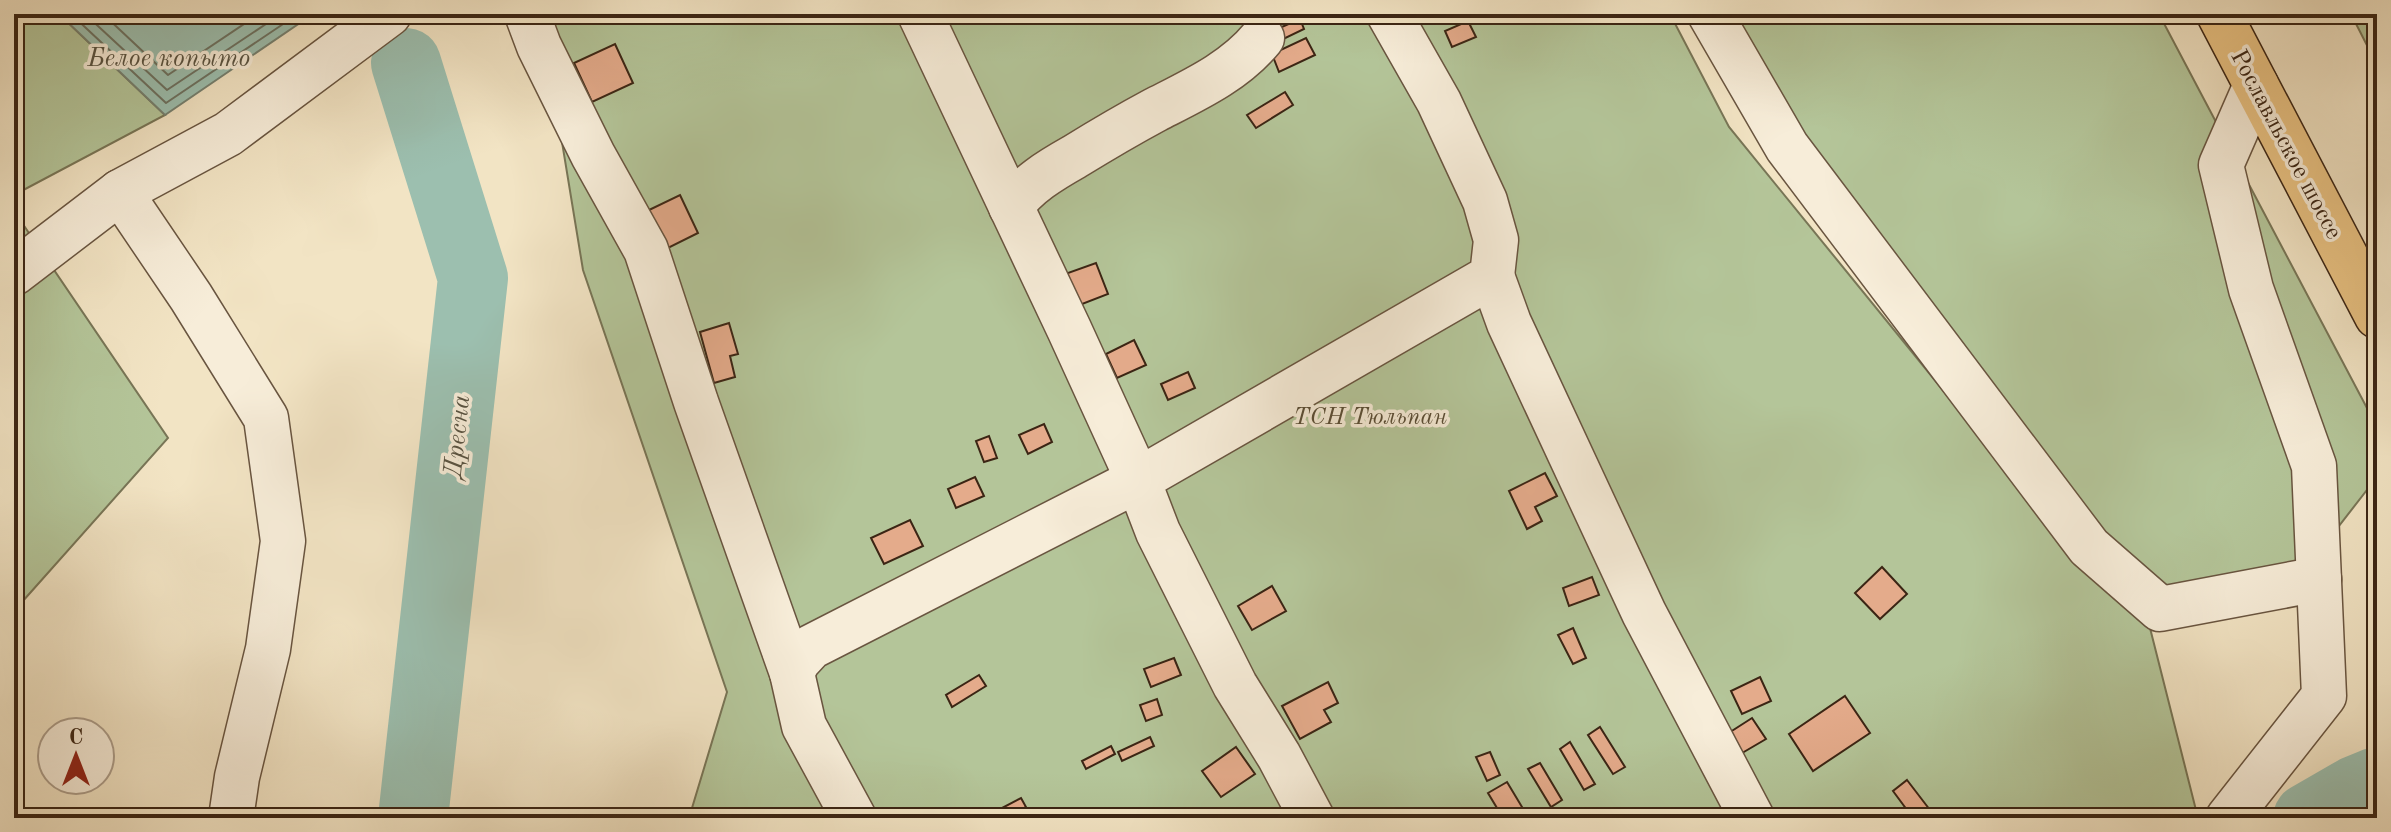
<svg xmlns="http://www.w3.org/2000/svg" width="2391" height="832" font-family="'Old Standard TT',serif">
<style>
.green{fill:#b4c599;stroke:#787556;stroke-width:2}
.water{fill:#9cbfaf;stroke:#758171;stroke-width:2}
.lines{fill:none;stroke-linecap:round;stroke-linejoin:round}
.shore{stroke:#6c7262;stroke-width:2}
.river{stroke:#9cbfaf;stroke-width:70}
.building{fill:#e4ab8b;stroke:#3b2514;stroke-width:2}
.minor-casing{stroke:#695540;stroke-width:47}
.major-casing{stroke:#3b2514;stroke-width:47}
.minor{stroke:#f7edd9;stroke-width:44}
.major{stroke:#e9c282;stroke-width:44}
.labels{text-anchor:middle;stroke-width:7;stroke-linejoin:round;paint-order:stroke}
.street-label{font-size:24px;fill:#3b2514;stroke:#f7edd9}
.park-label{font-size:24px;font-style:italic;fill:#594d35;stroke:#f7edd9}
.water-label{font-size:26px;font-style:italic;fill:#585342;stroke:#f7edd9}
</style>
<rect width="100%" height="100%" fill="#f2e4c4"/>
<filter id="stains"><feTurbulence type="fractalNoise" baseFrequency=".0025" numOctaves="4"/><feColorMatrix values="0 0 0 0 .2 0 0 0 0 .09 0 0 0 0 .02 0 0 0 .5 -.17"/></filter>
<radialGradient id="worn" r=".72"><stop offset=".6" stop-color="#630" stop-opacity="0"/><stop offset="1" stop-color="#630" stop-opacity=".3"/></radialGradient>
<g class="green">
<polygon points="14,14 59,14 165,115 14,195"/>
<polygon points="541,14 1670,14 1729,127 1964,416 2150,628 2198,818 689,818 727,692 583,270"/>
<polygon points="1708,14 2159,14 2377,427 2377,477 2290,589 2178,600 2132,567"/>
<polygon points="2351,14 2377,14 2377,65"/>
<polygon points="14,211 168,438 14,611"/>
</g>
<polygon class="water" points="59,14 313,14 165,115"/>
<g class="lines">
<g class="shore">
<polyline points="71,14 166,103 298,14"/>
<polyline points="85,14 167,90 281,14"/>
<polyline points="103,14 168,75 259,14"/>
</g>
<g class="river">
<polyline points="406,63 473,278 413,818"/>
<polyline points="2308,818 2355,791 2377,782"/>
</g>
</g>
<g class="building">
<polygon points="1300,19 1304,29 1273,44 1268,33"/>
<polygon points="1468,21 1476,37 1452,47 1445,31"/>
<polygon points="1306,38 1315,55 1279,72 1272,54"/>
<polygon points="615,44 633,83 592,102 574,63"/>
<polygon points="1285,92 1293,105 1256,128 1247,115"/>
<polygon points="680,195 698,233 668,248 649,210"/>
<polygon points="1096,263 1108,294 1077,306 1065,274"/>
<polygon points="729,323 738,354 730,356 735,377 714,383 700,332"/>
<polygon points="1134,340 1146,365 1117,378 1106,354"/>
<polygon points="1188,372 1195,388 1168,400 1161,384"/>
<polygon points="1044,424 1052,442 1028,454 1019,435"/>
<polygon points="989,436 997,458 984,462 976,441"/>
<polygon points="1545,473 1557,496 1535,507 1542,521 1527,529 1509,491"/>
<polygon points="975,477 984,496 956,508 948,489"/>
<polygon points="910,520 923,546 884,564 871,538"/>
<polygon points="1882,567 1907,594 1880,619 1855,593"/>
<polygon points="1592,577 1599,595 1569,606 1563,588"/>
<polygon points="1272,586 1286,611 1252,630 1238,606"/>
<polygon points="1573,628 1586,658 1573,664 1558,635"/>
<polygon points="1174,658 1181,675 1151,687 1144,669"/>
<polygon points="979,675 986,686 952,707 946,695"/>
<polygon points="1760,677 1771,701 1742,714 1731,691"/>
<polygon points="1328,682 1338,703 1324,710 1331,722 1300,739 1282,706"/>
<polygon points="1845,696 1870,733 1813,771 1789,734"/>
<polygon points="1157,699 1162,715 1146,721 1140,705"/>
<polygon points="1752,718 1766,739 1737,756 1724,736"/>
<polygon points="1600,727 1625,767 1613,774 1588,735"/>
<polygon points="1150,737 1154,746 1122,761 1118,752"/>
<polygon points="1570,742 1595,784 1584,790 1560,749"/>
<polygon points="1111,746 1115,754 1086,769 1082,761"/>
<polygon points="1236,747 1255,774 1221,797 1202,771"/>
<polygon points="1490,752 1500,775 1487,781 1476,757"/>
<polygon points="1540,763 1562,800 1551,807 1528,769"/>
<polygon points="1907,780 1930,810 1920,818 1913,818 1893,791"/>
<polygon points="1507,782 1525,812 1515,818 1503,818 1488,793"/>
<polygon points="1021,798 1026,807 1005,818 983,818"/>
</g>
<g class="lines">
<defs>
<g id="minor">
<polyline points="527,14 539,46 593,155 646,250 696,402 792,673"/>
<polyline points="920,14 1069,329 1138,480 1158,532 1235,685 1279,756 1312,818"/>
<polyline points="1710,14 1787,147 2089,547 2160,609 2319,579"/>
<polyline points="120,192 191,297 266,418 283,541 268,649 237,777 231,818"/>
<path d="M1011 207C1026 185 1051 170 1074 157 1100 141 1127 125 1155 110 1194 90 1234 72 1262 38"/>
<polyline points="14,273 120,192 228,134 389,14"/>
<polyline points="1492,276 1509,323 1644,613 1752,818"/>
<polyline points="854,818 804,726 792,673 798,661 811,647 1138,480 1492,276 1496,240 1485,201 1439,102 1389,14"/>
<polyline points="2228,818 2324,696 2314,466 2251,289 2221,165 2256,85"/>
</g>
<polyline id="major" points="2219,14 2377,316"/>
</defs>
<use href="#minor" class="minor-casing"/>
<use href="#major" class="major-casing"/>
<use href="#minor" class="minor"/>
<use href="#major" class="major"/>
</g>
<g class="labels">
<g class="street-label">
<text transform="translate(2287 144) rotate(62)" y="8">Рославльское шоссе</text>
</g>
<g class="park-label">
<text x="1370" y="424">ТСН Тюльпан</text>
</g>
<g class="water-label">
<text x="169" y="66">Белое копыто</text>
<text transform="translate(456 436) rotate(-84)" y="9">Дресна</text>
</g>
</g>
<rect width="2391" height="832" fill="none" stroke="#f2e4c4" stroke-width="48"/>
<rect x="16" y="16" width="2359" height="800" fill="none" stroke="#3b2514" stroke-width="4"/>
<rect x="24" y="24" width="2343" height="784" fill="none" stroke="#3b2514" stroke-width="2"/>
<g transform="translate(76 756)"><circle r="38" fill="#f7edd9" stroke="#ac9d8a" stroke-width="2"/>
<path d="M0-6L14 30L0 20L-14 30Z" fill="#8f2418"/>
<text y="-12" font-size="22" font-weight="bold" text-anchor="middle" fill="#3b2514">С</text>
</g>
<rect width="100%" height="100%" filter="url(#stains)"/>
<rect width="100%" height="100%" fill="url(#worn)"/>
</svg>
